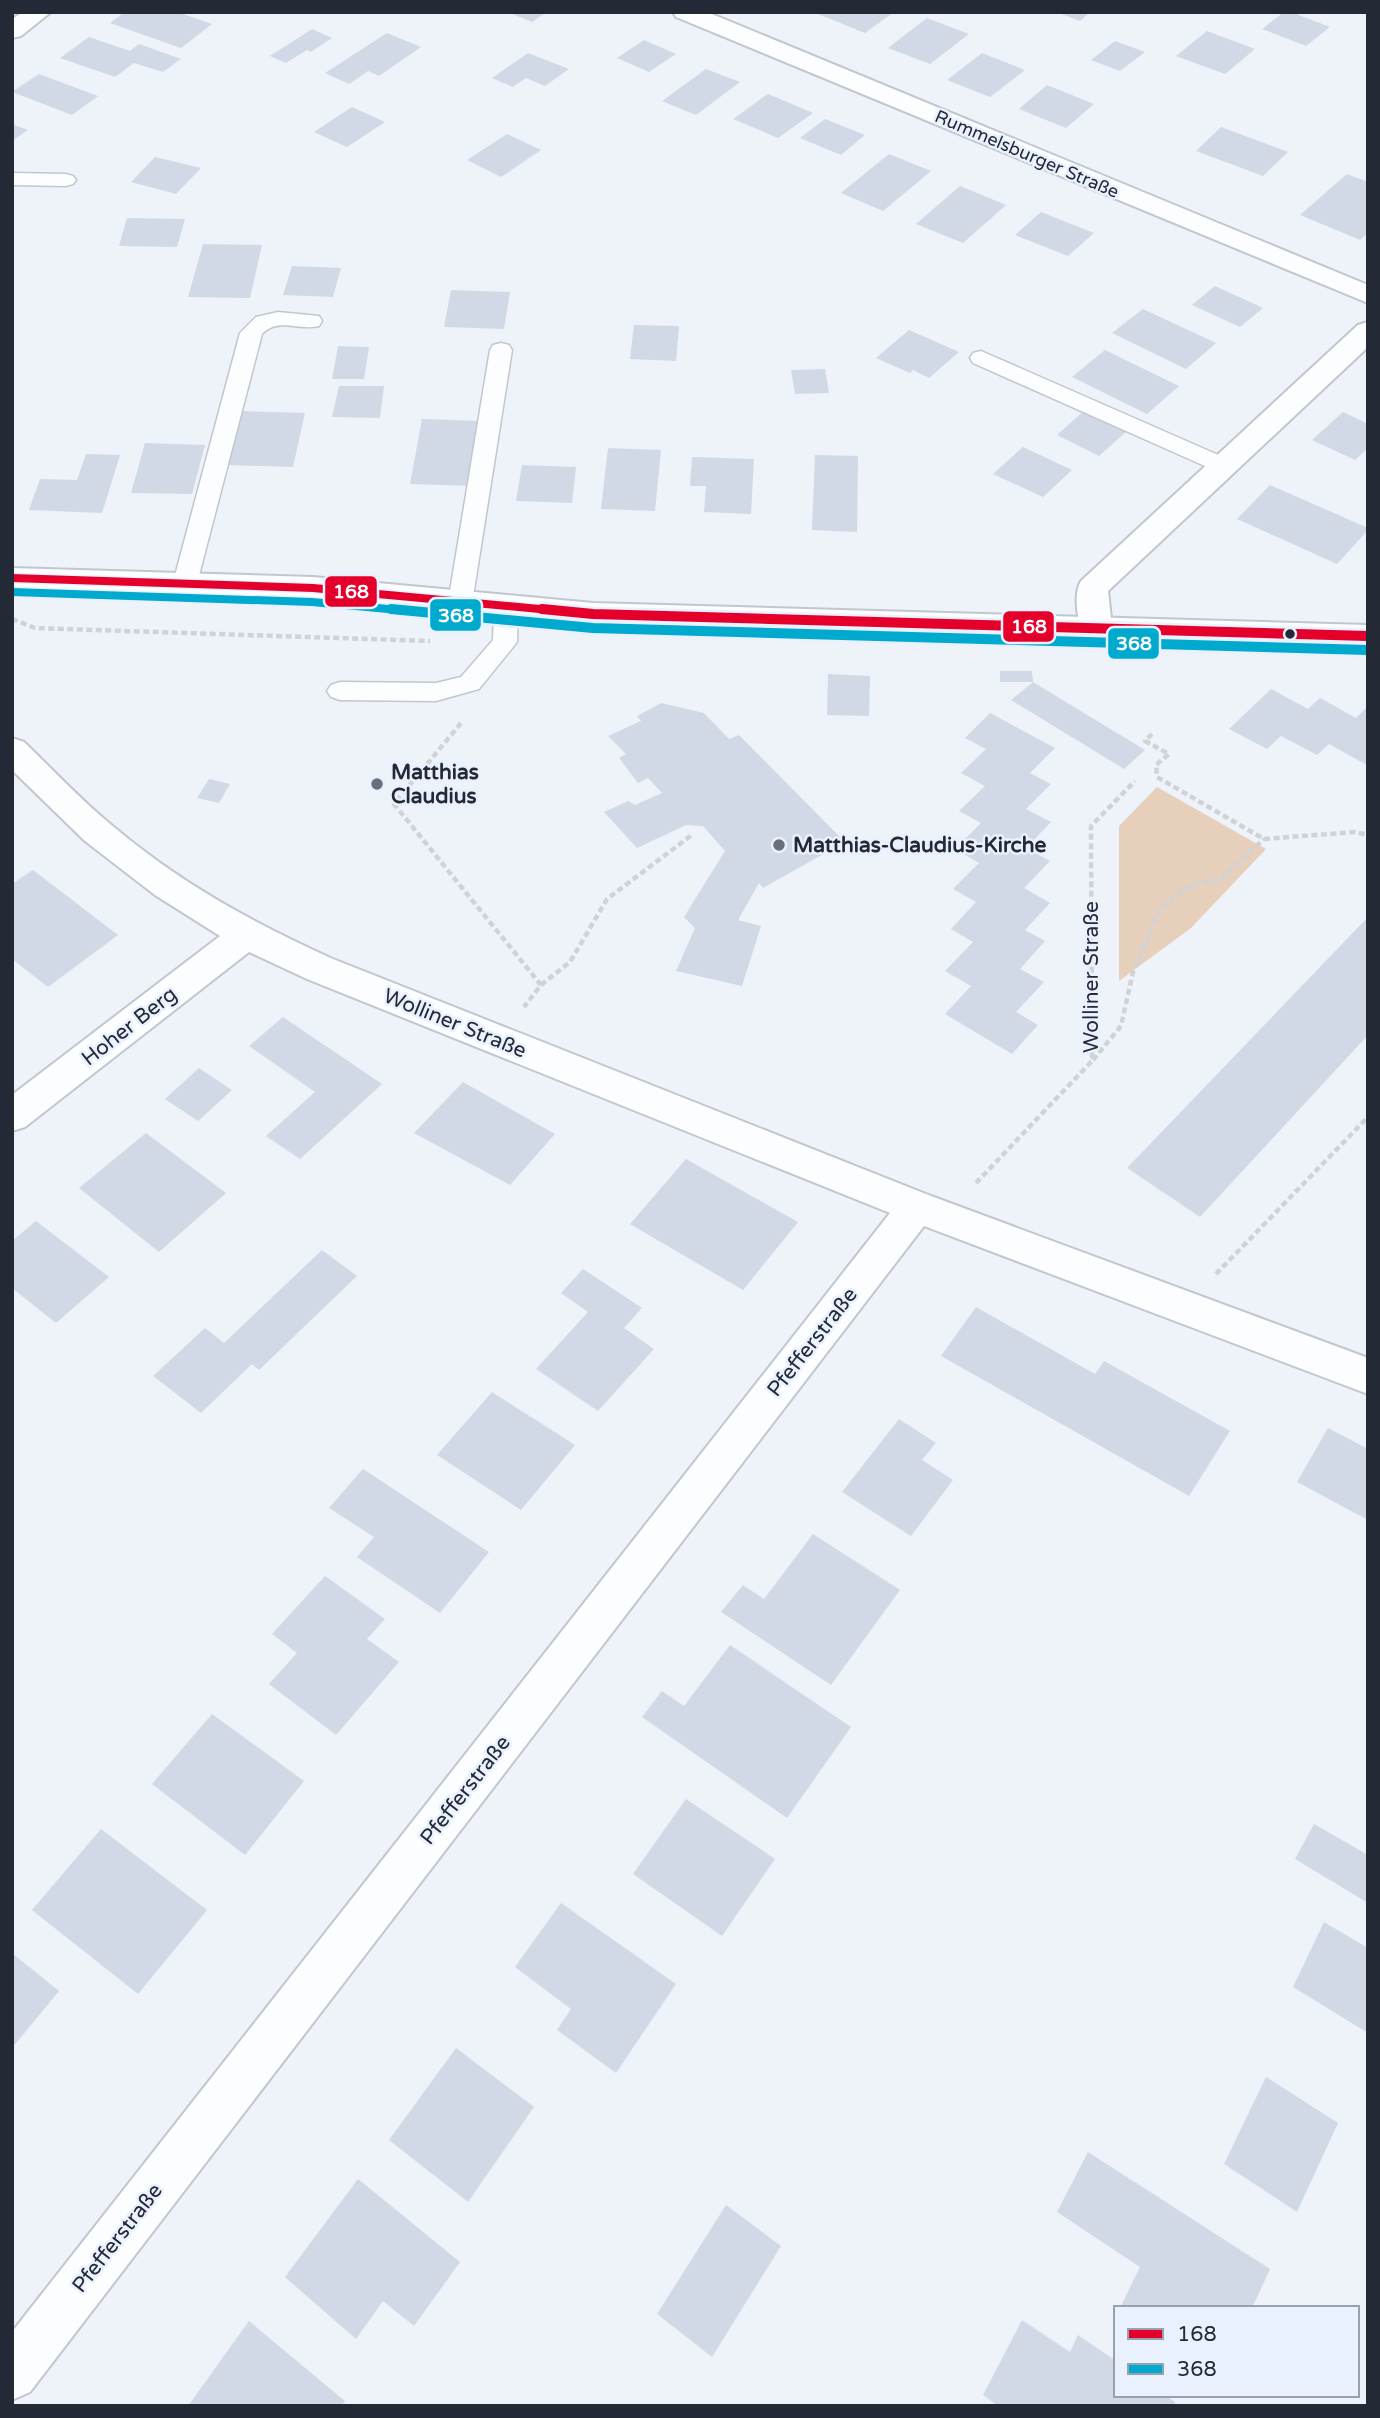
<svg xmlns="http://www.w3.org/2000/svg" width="1380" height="2418" font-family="'Varela Round',sans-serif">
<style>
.green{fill:#e7d0bb}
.building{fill:#d1d9e7}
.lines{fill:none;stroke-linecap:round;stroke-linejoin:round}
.service-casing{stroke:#c1c6cf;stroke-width:3}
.minor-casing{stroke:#c1c6cf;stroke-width:4}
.tertiary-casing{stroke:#c1c6cf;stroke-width:4}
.path{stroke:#d0d2d5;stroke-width:4.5;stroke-dasharray:6 3.5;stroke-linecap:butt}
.service{fill:#fcfdfe;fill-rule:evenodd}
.minor{fill:#fcfdfe;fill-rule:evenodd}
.tertiary{fill:#fcfdfe;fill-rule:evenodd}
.bus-1-far1-casing{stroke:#e9f1fe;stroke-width:11}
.bus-1-casing{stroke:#e9f1fe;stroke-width:15}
.bus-2-far1-casing{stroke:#e9f1fe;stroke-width:11}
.bus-2-casing{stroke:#e9f1fe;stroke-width:15}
.bus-1-far1{stroke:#e4002b;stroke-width:8}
.bus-1{stroke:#e4002b;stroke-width:10}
.bus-2-far1{stroke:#00a9ce;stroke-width:8}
.bus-2{stroke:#00a9ce;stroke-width:10}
.bus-dot{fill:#232a36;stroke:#e9f1fe;stroke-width:2.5}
.poi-dot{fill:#6a707a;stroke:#e9f1fe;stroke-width:2.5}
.labels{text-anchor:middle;stroke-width:5;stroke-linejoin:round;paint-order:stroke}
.far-street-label{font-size:18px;fill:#232a36;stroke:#e9f1fe}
.poi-label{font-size:21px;font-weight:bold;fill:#232a36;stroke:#e9f1fe;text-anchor:start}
.street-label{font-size:21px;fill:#232a36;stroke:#e9f1fe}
.line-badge{stroke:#e9f1fe;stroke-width:2.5}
.badge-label{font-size:19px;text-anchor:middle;font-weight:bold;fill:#fff}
</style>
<rect width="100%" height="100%" fill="#eef2f9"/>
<polygon class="green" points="1157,787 1266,849 1191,928 1119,981 1119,826"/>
<g class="building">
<polygon points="125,12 177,12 212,24 181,48 110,23"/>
<polygon points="508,12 547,12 532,22"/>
<polygon points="813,12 894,12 865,33"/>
<polygon points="1056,12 1090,12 1080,21"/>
<polygon points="1284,12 1291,12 1330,27 1306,46 1262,29"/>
<polygon points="927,18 969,34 930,64 888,48"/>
<polygon points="312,29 332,38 311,52 307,50 286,63 270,56"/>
<polygon points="1207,31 1255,49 1225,74 1176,56"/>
<polygon points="387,33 421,47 379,76 368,71 349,84 325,73"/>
<polygon points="89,37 130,51 139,44 181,59 163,72 134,63 115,77 60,58"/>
<polygon points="644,40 676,54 649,72 617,58"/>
<polygon points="1115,41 1145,52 1120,71 1091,60"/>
<polygon points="528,53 569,69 545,86 526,78 513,87 492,78"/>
<polygon points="982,53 1025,70 990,97 947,80"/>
<polygon points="706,69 740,82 696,115 662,101"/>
<polygon points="39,74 98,96 72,115 12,92"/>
<polygon points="1047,85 1094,104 1066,128 1019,109"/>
<polygon points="768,94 813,113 778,138 733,119"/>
<polygon points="352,107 385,122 347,147 314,132"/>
<polygon points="825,119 865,135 841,155 800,138"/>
<polygon points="12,124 28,130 12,141"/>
<polygon points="1221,127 1288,152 1263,176 1196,151"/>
<polygon points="507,134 541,150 501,177 467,160"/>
<polygon points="889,154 931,171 883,211 841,193"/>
<polygon points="155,157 201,168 176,194 131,182"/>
<polygon points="1347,174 1368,182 1368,233 1360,240 1300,215"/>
<polygon points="960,186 1006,205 963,243 916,224"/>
<polygon points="1041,212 1094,233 1068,256 1015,235"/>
<polygon points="127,218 185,219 177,247 119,246"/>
<polygon points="203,244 262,245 250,298 188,297"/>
<polygon points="292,266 341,268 333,297 283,295"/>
<polygon points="1215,286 1263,308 1240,327 1192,305"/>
<polygon points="451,290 510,292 504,329 444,327"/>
<polygon points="1143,309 1216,343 1186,369 1112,333"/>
<polygon points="634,325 679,326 676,361 630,359"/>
<polygon points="909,330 959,352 929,378 913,370 910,373 876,358"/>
<polygon points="338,346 369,347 364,379 332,379"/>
<polygon points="1105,350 1179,386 1147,414 1072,377"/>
<polygon points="825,369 829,393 795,394 791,370"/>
<polygon points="339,386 384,386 380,418 332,417"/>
<polygon points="1085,410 1128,430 1099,456 1057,435"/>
<polygon points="241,411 305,413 293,467 227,465"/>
<polygon points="1343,412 1368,424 1368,448 1355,460 1312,440"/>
<polygon points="422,419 480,421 470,486 410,484"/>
<polygon points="145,443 205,445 192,494 131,493"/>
<polygon points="1023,447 1072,470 1043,497 993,474"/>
<polygon points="608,448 661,450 655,511 601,509"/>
<polygon points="86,454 120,455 102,513 29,510 40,479 77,480"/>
<polygon points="815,455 858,456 857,532 812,530"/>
<polygon points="692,457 754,459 751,514 704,512 706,486 690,486"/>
<polygon points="522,465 576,467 572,503 516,501"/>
<polygon points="1270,485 1368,528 1368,530 1337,564 1237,519"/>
<polygon points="1000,671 1032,671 1033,682 1000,682"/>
<polygon points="828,674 870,676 869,716 827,715"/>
<polygon points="1033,682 1145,750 1124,769 1011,700"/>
<polygon points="1271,689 1308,709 1320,698 1356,718 1368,706 1368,761 1365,764 1329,744 1317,755 1281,736 1267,749 1229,729"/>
<polygon points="661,703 704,713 729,739 739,735 845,842 763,888 759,883 738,920 761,926 742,986 676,971 695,928 684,917 725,851 703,826 686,825 637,848 604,812 628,801 635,805 662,793 648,778 638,783 619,758 626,754 608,736 641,721 637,716"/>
<polygon points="990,713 1055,748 1030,773 1051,784 1026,809 1051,822 1026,848 1050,861 1024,888 1050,903 1025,930 1045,941 1020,969 1044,982 1016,1012 1038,1025 1012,1054 945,1014 971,986 945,971 973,942 951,929 976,902 953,889 979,863 955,849 981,823 959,811 985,786 961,773 986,749 965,738"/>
<polygon points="209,779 230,784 219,803 197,798"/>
<polygon points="33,870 118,935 48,987 12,959 12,884"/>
<polygon points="1368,917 1368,1035 1200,1217 1127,1168"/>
<polygon points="283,1017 382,1084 300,1159 266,1136 315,1092 249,1046"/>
<polygon points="199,1068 232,1090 198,1121 165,1099"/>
<polygon points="463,1082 555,1134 510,1185 414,1133"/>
<polygon points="146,1133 226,1193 159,1252 79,1188"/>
<polygon points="686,1159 798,1222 743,1290 630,1224"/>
<polygon points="36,1221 109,1277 56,1323 12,1288 12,1241"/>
<polygon points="322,1250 357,1276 259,1370 252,1364 201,1413 153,1376 205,1328 224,1343"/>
<polygon points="583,1269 642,1308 624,1328 654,1349 598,1411 536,1369 588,1312 561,1293"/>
<polygon points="976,1307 1095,1374 1104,1361 1230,1431 1189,1496 941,1356"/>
<polygon points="492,1392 575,1445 521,1510 437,1455"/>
<polygon points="899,1419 936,1443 922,1460 953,1480 911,1536 842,1492"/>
<polygon points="1328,1428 1368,1449 1368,1520 1297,1482"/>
<polygon points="363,1469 489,1552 440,1613 357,1557 374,1537 329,1508"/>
<polygon points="813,1534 900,1590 831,1685 721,1612 743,1585 764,1599"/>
<polygon points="325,1576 385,1619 367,1639 399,1662 336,1735 269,1684 297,1653 272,1634"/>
<polygon points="730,1645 851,1727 787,1818 642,1717 662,1691 684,1706"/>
<polygon points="212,1714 304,1781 245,1855 152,1784"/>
<polygon points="686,1799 775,1859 722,1936 633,1874"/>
<polygon points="1314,1824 1368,1855 1368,1903 1295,1859"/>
<polygon points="101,1829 207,1910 138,1994 32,1910"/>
<polygon points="561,1903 676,1984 616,2073 557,2030 571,2009 515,1967"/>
<polygon points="1324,1922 1368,1948 1368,2033 1293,1987"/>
<polygon points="12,1953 59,1991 12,2048"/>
<polygon points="456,2048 534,2107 468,2202 389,2140"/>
<polygon points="1266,2077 1338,2123 1297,2212 1224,2164"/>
<polygon points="1088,2152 1270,2269 1252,2308 1120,2308 1140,2267 1057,2212"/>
<polygon points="358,2179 460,2262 414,2326 383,2301 356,2339 285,2277"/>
<polygon points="726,2205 781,2246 712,2357 657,2314"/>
<polygon points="1022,2320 1070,2352 1078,2335 1116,2361 1116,2395 1165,2395 1175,2402 1173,2406 998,2406 983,2395"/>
<polygon points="249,2321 345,2401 341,2406 188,2406"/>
</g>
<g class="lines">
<defs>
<g id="service">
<polygon points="12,173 66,174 73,176 76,180 73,184 66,186 12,185"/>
<path d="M278 312 319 316 322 321 319 326C298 331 278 317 262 334L197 583 194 589 185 591 176 589 173 583 240 333 256 317Z"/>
<polygon points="501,343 509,345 512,350 472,603 469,609 460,611 451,609 448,603 490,350 493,345"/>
<polygon points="981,351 1232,461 1236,466 1232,471 1224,473 1216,471 973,363 970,358 973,353"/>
<polygon points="506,600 515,602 518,608 517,642 479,689 436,701 340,700 331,697 327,691 331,685 340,682 436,683 461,677 493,640 494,608 497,602"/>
</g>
<g id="minor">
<polygon points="673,12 707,12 1368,285 1368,303 676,17"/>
<path d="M1368 322V347L1108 591 1112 628 1107 636 1096 639 1085 636C1077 623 1073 594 1081 581L1358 325Z"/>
<path d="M12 738 24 742C52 769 79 798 109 823 178 882 251 922 333 959L931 1196 1368 1358V1394L924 1226 30 2392 12 2400V2332L890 1213 307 979 249 952 25 1127 12 1131V1095L220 936 155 895 85 841 12 770Z"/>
</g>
<g id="tertiary">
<polygon points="23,12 51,12 21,36 12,38 12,19"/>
<polygon points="12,568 313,577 593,603 1368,625 1368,647 593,625 313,599 12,588"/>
</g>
</defs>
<use href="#service" class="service-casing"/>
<use href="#minor" class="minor-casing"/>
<use href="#tertiary" class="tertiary-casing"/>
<g class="path">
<polyline points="12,619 35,628 430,641"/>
<polyline points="461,723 394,804 541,985 524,1007"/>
<polyline points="1152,734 1145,741 1169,754 1156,765 1157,777 1264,839 1355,832 1368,835"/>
<polyline points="541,985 570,962 607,899 693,834"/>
<polyline points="1093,1060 1121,1026 1133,972 1159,911 1183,889 1222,878 1264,839"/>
<polyline points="976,1183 1092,1061 1091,826 1135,781"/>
<polyline points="1216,1274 1368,1117"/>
</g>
<use href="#service" class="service"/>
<use href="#minor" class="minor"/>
<use href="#tertiary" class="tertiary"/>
<defs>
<polyline id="bus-1-far1" points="12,578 313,588 561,611"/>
<polyline id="bus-1" points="542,609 593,614 1368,636"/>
<polyline id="bus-2-far1" points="12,592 312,602 410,611"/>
<polyline id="bus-2" points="391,609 593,628 1368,650"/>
</defs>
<use href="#bus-1-far1" class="bus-1-far1-casing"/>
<use href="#bus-1" class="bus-1-casing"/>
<use href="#bus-2-far1" class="bus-2-far1-casing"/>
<use href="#bus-2" class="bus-2-casing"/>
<use href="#bus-1-far1" class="bus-1-far1"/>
<use href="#bus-1" class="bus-1"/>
<use href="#bus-2-far1" class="bus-2-far1"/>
<use href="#bus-2" class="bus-2"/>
</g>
<circle class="bus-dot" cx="1290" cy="634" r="6"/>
<g class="poi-dot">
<circle cx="377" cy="784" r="7"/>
<circle cx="779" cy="845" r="7"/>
</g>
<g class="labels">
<g class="far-street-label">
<text transform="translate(1027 154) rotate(23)" y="6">Rummelsburger Straße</text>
</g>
<g class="poi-label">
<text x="391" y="779">Matthias<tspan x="391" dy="24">Claudius</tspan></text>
<text x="793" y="852">Matthias-Claudius-Kirche</text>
</g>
<g class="street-label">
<text transform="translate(1091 977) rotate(-90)" y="7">Wolliner Straße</text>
<text transform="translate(455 1023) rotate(22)" y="7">Wolliner Straße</text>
<text transform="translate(129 1026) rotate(-38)" y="7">Hoher Berg</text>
<text transform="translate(812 1342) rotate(-52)" y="7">Pfefferstraße</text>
<text transform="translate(465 1790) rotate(-52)" y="7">Pfefferstraße</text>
<text transform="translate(117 2238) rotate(-52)" y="7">Pfefferstraße</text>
</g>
</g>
<g class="line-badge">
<rect x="324" y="575" width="54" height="33" rx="7" fill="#e4002b"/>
<rect x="429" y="598" width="53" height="34" rx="7" fill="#00a9ce"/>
<rect x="1002" y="610" width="53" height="33" rx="7" fill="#e4002b"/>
<rect x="1107" y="627" width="53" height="33" rx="7" fill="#00a9ce"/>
</g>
<g class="badge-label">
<text x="351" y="598">168</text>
<text x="456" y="622">368</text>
<text x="1029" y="633">168</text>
<text x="1134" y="650">368</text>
</g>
<rect width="1380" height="2418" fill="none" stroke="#232a36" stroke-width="28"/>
<rect x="1114" y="2306" width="245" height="91" fill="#e9f1fe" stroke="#9aa1ae" stroke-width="2"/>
<rect x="1128" y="2329" width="35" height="10" fill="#e4002b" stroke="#9aa1ae" stroke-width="2"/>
<text x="1177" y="2341" font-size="21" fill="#232a36">168</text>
<rect x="1128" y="2364" width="35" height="10" fill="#00a9ce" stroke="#9aa1ae" stroke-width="2"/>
<text x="1177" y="2376" font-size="21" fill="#232a36">368</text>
</svg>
